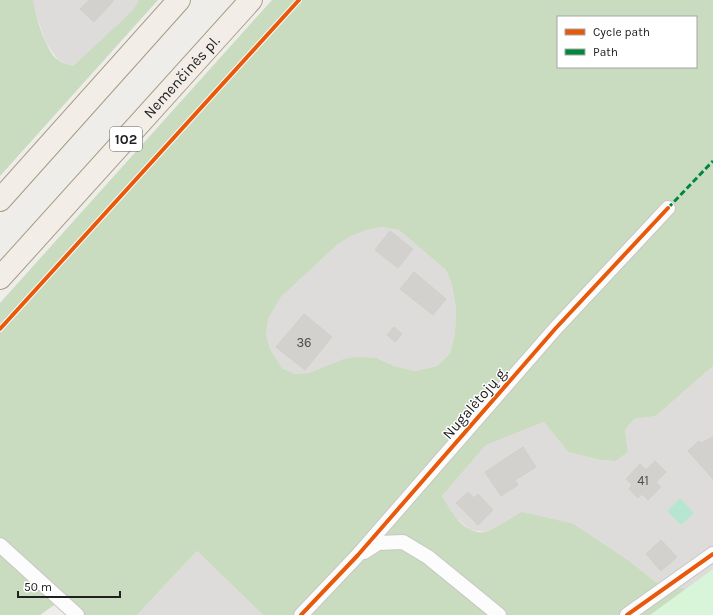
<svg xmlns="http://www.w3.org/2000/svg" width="713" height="615" font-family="Karla,sans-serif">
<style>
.residential{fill:#dedcda}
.forest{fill:#c9dcbf;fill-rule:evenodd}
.park{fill:#d8f4d9}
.pitch{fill:#b6e5d2}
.building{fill:#d3d1ce;stroke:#d2ceca}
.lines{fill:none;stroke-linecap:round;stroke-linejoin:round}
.street-casing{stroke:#c7c6c5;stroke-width:16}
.primary-casing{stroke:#a59c85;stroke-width:24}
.street{stroke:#fdfcfc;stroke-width:14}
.primary{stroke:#f2ede6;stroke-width:22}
.quiet{stroke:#00873e;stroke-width:3;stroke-dasharray:6 3;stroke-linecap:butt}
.cycleway-casing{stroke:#fff;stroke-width:6}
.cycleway{stroke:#e8590c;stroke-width:4}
.labels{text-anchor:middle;stroke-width:3;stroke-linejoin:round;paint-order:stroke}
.number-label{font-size:13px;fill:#4d4c4c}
.shield{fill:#fff;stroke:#636363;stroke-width:1}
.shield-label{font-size:14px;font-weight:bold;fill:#202020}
.street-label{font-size:15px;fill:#202020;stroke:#fff}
</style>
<rect width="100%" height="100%" fill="#efede9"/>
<g class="residential">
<polygon points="33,0 139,0 133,10 73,66 58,60 46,43 34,9"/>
<polygon points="381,227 399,230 446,270 452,285 456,309 455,333 450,353 437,366 415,371 394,366 377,358 326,367 309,373 295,374 282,368 270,349 266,334 269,317 281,297 337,245 351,236 367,230"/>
<polygon points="713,366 713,569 686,589 656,582 628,560 574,524 486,532 470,530 454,516 442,496 486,445 544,422 568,452 600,460 616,461 628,452 625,430 634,419 656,416"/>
<polygon points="197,551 263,615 137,615"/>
</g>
<g class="forest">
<path d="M0 0H33C35 15 46 52 58 60 62 63 69 64 73 66L133 10 139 0H158L0 176Z"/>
<path d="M272 0H713V366L656 416 634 419 625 430 628 452 616 461 600 460 568 452 544 422 486 445 442 496C452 512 463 535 486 532 492 531 514 516 522 512L574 524 628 560 656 582 686 589 713 569V615H263L197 551 137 615H68L57 603 40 615H0V303ZM558 17H696V67H558ZM381 227 399 230 446 270 452 285 456 309 455 333 450 353 437 366 415 371 394 366 377 358 357 357 344 359 309 373 295 374 282 368 270 349 266 334 269 317 281 297 337 245 351 236 367 230Z"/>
</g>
<polygon class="park" points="713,569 713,615 650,615"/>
<polygon class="pitch" points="680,498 694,513 681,525 667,511"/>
<g class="building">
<polygon points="89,0 114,0 94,22 80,9"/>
<polygon points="390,231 413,249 398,268 375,250"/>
<polygon points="414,272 446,299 433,315 400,289"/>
<polygon points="304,314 332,337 305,370 276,347"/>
<polygon points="394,327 402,334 395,342 387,335"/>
<polygon points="713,437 713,479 688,451 699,441 701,443"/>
<polygon points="523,447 536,467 515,480 518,485 501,496 485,472"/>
<polygon points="655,461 666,472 656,482 661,487 648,500 642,494 638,498 629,489 632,485 626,479 640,464 646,470"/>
<polygon points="468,492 474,498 478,494 493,510 478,525 456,503"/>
<polygon points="661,540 677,557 661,571 646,554"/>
</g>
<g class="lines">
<defs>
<g id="street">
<polyline points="0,545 77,615"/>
<polyline points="364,552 378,543 403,542 428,557 499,615"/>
<polyline points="301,615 358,555 555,329 668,208"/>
<polyline points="627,615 713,554"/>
</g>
<g id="primary">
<polyline points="0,200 179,0"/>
<path id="s1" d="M0 278 251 0"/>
</g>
</defs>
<use href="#street" class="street-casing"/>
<use href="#primary" class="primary-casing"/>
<use href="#street" class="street"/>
<use href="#primary" class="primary"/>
<polyline class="quiet" points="668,208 713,161"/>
<defs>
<g id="cycleway">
<polyline points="0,329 299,0"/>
<polyline points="301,615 358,555 555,329 668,208"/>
<polyline points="627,615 713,554"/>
</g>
</defs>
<use href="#cycleway" class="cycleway-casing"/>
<use href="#cycleway" class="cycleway"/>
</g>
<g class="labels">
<g class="number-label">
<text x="304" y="347">36</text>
<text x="643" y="485">41</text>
</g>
<rect class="shield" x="110" y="127" width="32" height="24" rx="3"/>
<g class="shield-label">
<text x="126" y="144">102</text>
</g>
<g class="street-label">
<text dy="5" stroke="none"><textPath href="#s1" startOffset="271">Nemenčinės pl.</textPath></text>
<text transform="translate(475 403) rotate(-49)" y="5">Nugalėtojų g.</text>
</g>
</g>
<rect x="557" y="16" width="140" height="52" fill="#ffffff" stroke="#a6a6a6"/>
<rect x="565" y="29" width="20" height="6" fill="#e8590c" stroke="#a6a6a6"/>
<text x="593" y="36" font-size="12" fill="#202020">Cycle path</text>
<rect x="565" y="49" width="20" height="6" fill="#00873e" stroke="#a6a6a6"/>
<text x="593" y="56" font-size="12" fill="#202020">Path</text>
<path d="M18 591v6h102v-6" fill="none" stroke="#202020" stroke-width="2"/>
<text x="24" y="591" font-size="12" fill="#202020" stroke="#ffffff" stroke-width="3" paint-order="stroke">50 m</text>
</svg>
